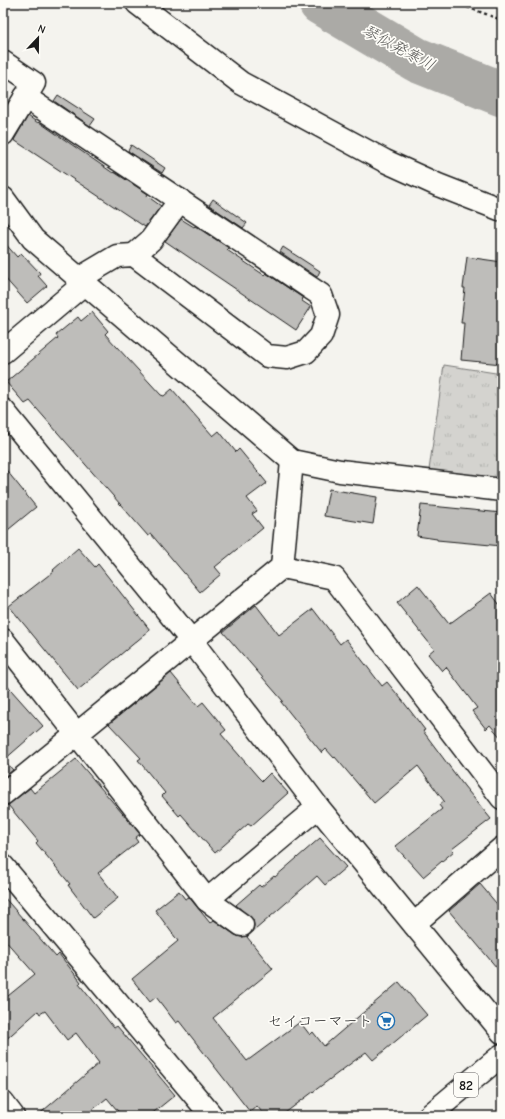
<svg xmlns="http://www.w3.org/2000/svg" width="505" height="1119" font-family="'Comic Neue','Klee One',sans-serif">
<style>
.park{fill:url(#park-tufts);stroke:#787876}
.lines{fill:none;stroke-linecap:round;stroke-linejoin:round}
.river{stroke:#abaaa6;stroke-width:45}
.building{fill:#bebdba;stroke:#1c1c1c}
.minor-casing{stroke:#1c1c1c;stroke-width:25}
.major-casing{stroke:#1c1c1c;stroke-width:25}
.path{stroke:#1c1c1c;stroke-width:2.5;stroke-dasharray:3 3;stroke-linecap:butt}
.minor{stroke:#fdfcf7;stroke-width:22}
.major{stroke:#fdfcf7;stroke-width:22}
.labels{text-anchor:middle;stroke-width:3.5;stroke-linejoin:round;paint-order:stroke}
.shield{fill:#fdfcf7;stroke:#605f5e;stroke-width:1}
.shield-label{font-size:14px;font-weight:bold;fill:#1c1c1c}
.poi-label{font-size:15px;fill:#1c1c1c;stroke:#fdfcf7;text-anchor:end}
.water-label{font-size:16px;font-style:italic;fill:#5c5c5a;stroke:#fdfcf7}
</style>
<defs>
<pattern id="park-tufts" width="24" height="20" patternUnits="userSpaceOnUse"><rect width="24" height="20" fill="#d4d3cf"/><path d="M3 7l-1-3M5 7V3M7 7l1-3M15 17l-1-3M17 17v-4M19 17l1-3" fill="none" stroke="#b5b5b1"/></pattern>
</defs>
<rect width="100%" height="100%" fill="#f4f3ee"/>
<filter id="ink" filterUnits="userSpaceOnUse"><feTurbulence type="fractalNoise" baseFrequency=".025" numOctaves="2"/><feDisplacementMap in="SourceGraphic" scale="8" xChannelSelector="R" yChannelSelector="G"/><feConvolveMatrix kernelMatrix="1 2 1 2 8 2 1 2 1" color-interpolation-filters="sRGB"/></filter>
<g filter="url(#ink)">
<polygon class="park" points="444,365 502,374 502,473 496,478 429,470"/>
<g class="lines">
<polyline class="river" points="321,3 417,60 502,94"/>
</g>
<g class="building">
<polygon points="58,95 95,119 90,126 54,101"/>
<polygon points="28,116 38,123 39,122 113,173 114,172 148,194 147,196 161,206 145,227 14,140"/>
<polygon points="131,145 165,168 162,173 128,151"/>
<polygon points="213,199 247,223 243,228 209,205"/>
<polygon points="181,219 194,227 195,226 229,248 227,250 264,275 266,273 303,298 302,301 311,307 296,330 165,241"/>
<polygon points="3,241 17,257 21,253 40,273 38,276 47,286 27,303 3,276"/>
<polygon points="283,247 320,271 317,277 280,252"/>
<polygon points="467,257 502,262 502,364 461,360 464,323 461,323 465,288 463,288"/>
<polygon points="92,312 108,331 105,334 161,395 164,396 172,389 213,436 219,431 236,452 239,449 267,483 247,498 257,511 252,514 263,528 215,567 221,574 200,592 151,534 148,536 30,401 25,404 6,382 58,338 56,335 78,317 81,321"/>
<polygon points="3,466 36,507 3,534"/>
<polygon points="329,489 377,497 373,524 324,516"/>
<polygon points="421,505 502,513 502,546 437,540 437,539 417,536"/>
<polygon points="78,548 95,567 98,564 150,630 78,690 9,606 54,571 53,570"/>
<polygon points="418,585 449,624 491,593 502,608 502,739 490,725 486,729 472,711 477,708 446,667 442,671 428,654 434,649 397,603"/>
<polygon points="256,605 279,635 313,609 340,644 346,639 382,686 387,682 402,700 425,730 423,731 464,786 491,819 452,849 454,851 423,877 395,846 442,809 439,805 444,801 418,766 374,803 335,757 334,758 326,749 322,753 281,702 283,701 223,632"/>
<polygon points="171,673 198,706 203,702 226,730 221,734 258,777 262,781 270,773 288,793 251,826 248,824 215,853 181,814 179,816 162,796 165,793 138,760 141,758 109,724"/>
<polygon points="3,681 43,726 4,760 13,770 3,778"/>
<polygon points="76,759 140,834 135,838 138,842 98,873 118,898 93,918 68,885 70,884 36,843 38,841 8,805 30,788 34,793"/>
<polygon points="320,838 346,867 325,885 317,876 247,937 273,969 213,1018 247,1061 300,1022 310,1035 313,1032 324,1046 399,982 427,1015 373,1060 366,1052 281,1116 265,1116 257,1106 250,1112 179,1021 176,1023 156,997 150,1002 132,979 178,941 155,910 179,891 185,899 189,897 210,923 214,920 235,935 241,937 247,936 252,932 254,926 253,920 236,905 259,885 261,887 274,876 275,877"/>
<polygon points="480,884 502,910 502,974 449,911"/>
<polygon points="3,896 56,957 59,954 81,982 79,984 114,1028 117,1026 175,1095 149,1116 122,1116 107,1098 85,1116 37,1116 99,1063 76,1033 67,1040 45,1011 40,1014 38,1011 3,1042 3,1000 35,974 3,938"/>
</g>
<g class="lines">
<defs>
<g id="minor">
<polyline points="137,3 241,83 385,161 438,185 502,210"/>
<polyline points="3,62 34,83 3,134"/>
<polyline points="25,97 321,295 328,315 321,336 306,352 287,358 267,356 134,255 117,256 80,278"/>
<polyline points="3,198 33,239 292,461 340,471 502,490"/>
<polyline points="134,255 151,240 180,200"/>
<polyline points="3,352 85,283"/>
<polyline points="3,410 191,640 318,807 502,1032"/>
<polyline points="282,567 334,578 502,798"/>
<polyline points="3,640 207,900 242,925"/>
<polyline points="3,794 282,567 292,461"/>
<polyline points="3,866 212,1116"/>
<polyline points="207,900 318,807"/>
<polyline points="414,924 502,848"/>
<polyline points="3,1103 13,1116"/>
</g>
<polyline id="major" points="429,1116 502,1055"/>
</defs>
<use href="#minor" class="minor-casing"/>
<use href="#major" class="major-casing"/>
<polyline class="path" points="456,3 502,20"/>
<use href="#minor" class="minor"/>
<use href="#major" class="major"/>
</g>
</g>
<defs>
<symbol id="supermarket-ring" viewBox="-11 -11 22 22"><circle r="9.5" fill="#fdfcf7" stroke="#1f6fb2" stroke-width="1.5"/><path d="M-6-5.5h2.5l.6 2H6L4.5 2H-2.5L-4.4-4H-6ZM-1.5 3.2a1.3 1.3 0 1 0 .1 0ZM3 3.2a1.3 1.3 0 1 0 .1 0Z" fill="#1f6fb2"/></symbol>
</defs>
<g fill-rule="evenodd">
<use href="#supermarket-ring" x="376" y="1011" width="20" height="20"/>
</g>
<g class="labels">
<rect class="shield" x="454" y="1073" width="24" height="24" rx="3"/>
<g class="shield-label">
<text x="466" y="1090">82</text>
</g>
<g class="poi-label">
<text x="373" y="1026">セイコーマート</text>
</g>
<g class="water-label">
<text transform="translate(399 47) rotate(28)" y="6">琴似発寒川</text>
</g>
</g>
<rect width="505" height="1119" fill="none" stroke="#fdfcf7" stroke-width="16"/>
<rect x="8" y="8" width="489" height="1103" fill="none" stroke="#1c1c1c" stroke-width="1.5" filter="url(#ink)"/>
<g transform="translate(38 38) rotate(22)" stroke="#fdfcf7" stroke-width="3" paint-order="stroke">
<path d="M0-3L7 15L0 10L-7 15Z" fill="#1c1c1c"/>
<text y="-6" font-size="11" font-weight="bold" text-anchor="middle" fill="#1c1c1c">N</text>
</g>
</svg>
